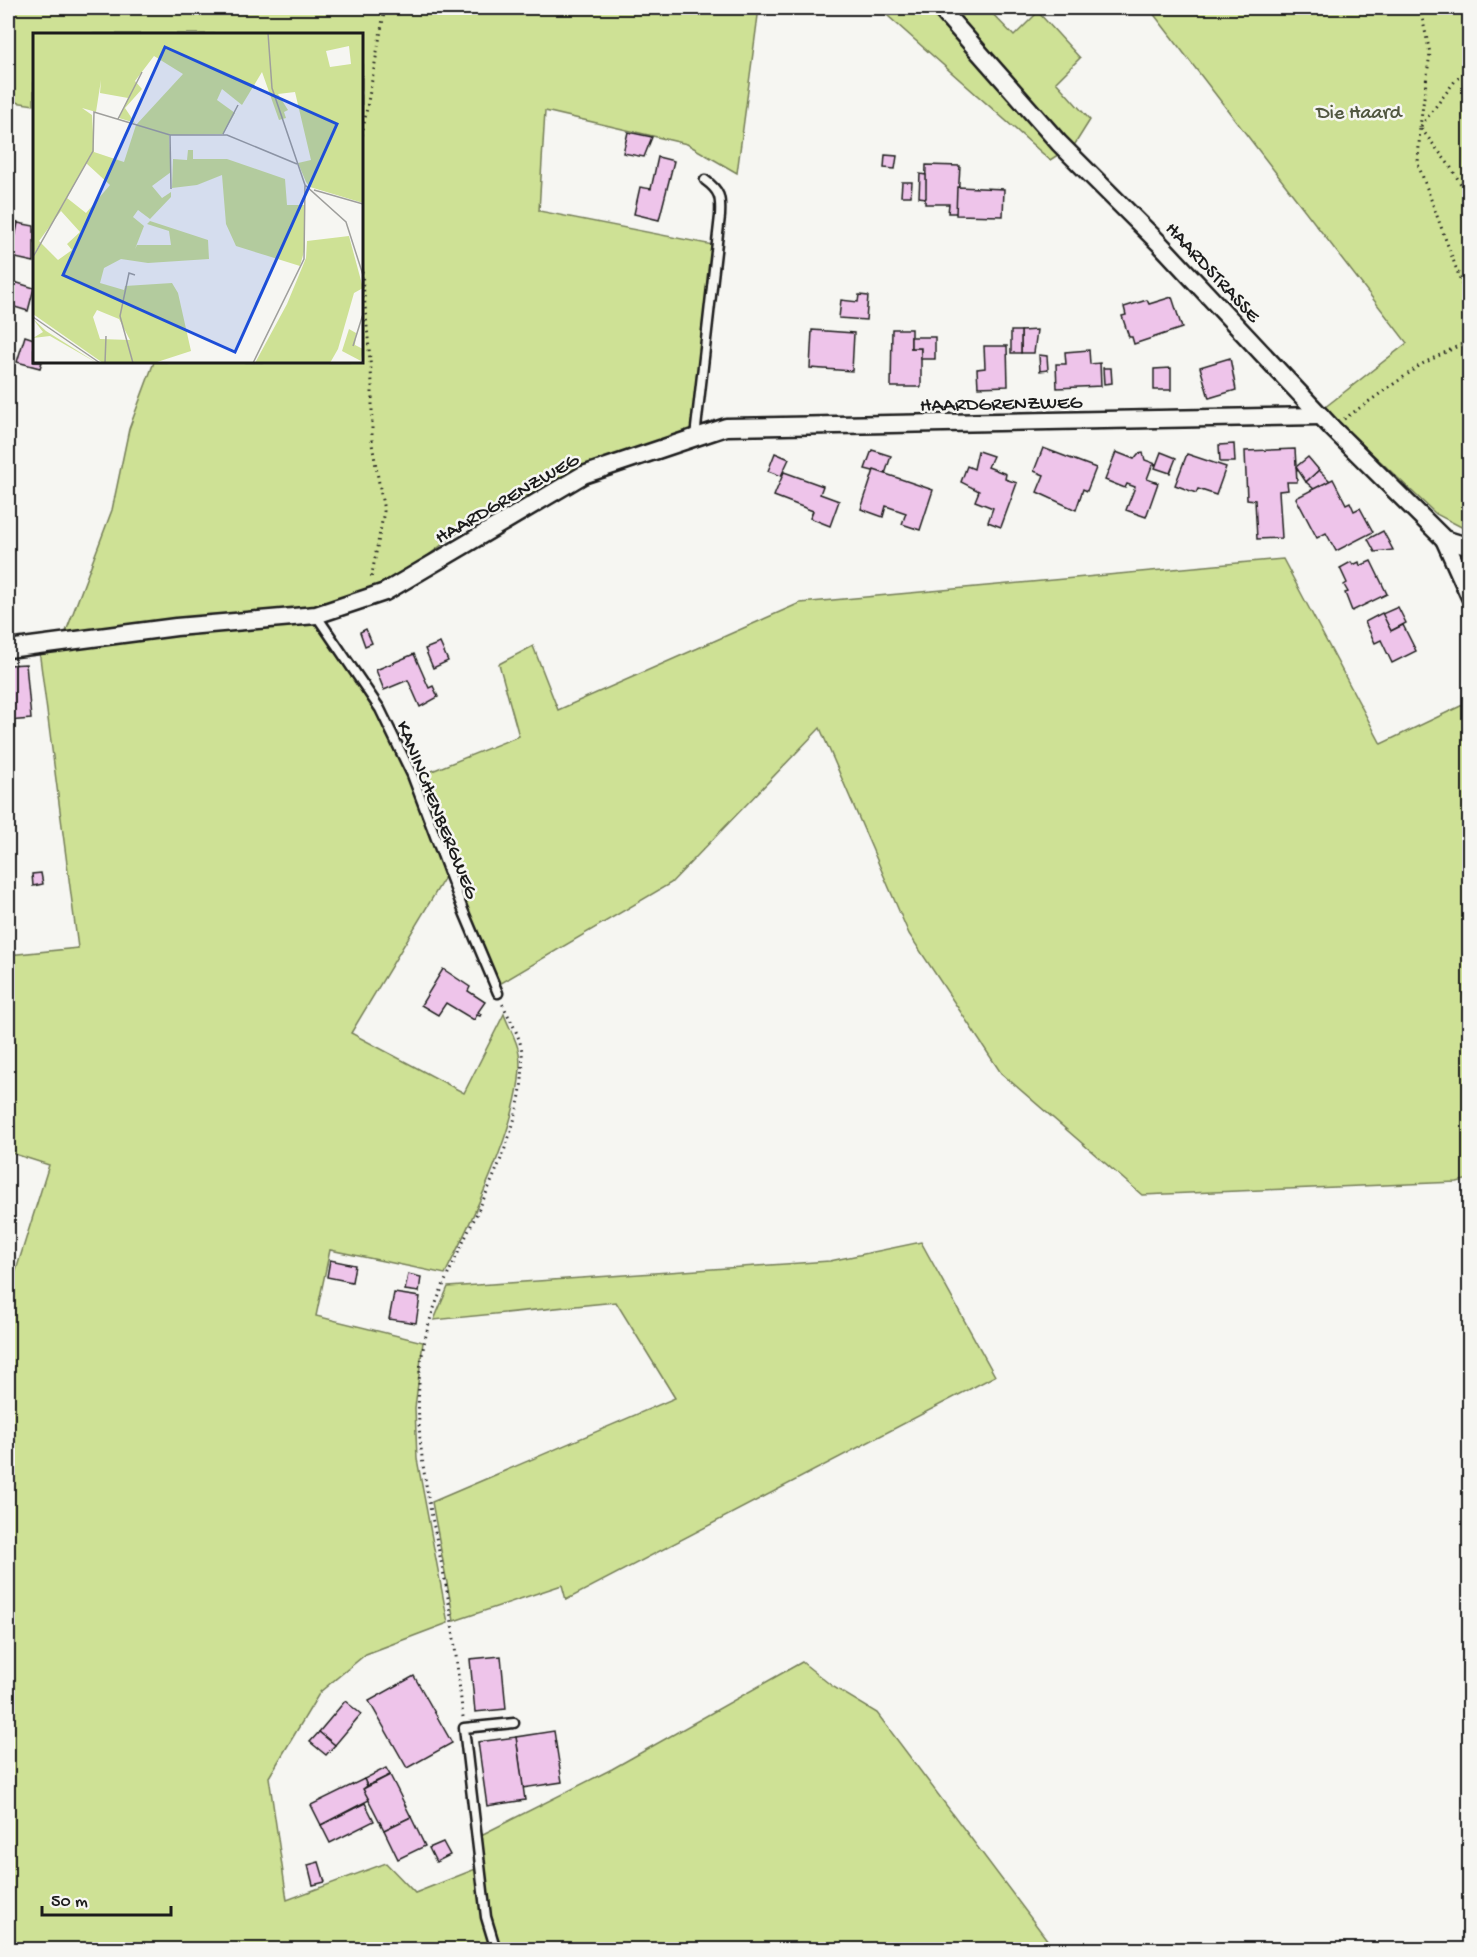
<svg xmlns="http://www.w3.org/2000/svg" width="1477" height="1957" font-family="'Gochi Hand',sans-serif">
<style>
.green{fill:#cee195;stroke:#757e58;stroke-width:1.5}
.building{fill:#eec4ea;stroke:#1c1c1c;stroke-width:1.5}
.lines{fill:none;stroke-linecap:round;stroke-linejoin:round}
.service-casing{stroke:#1c1c1c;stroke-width:13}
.minor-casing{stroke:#1c1c1c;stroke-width:21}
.path{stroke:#1c1c1c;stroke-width:3;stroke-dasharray:1.5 4.5;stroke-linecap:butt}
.service{stroke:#f6f6f2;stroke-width:8}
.minor{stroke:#f6f6f2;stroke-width:16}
.labels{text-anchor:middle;stroke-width:5;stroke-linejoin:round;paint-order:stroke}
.park-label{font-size:20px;fill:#515740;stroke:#f6f6f2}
.street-label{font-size:20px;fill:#1c1c1c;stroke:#f6f6f2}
.inset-road{fill:none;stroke:#9f9f9c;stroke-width:1.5}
.view{fill:#1d4ed8;fill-opacity:0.15;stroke:#1d4ed8;stroke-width:3}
.inset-edge{fill:none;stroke:#1c1c1c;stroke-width:3}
</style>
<rect width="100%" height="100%" fill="#f6f6f2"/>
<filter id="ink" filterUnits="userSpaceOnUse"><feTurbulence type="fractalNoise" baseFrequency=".0167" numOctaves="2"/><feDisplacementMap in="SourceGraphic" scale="12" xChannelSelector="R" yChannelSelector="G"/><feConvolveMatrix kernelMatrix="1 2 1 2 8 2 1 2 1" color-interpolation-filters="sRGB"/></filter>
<g filter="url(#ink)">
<g class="green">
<polygon points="8,8 759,8 737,173 687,144 545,111 539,211 713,245 693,433 484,512 384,590 316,614 64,637 112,510 129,429 154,362 362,362 362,34 34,34 34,105 8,101"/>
<polygon points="879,8 987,8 1014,36 1038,12 1080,58 1056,82 1090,120 1075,144 1050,160"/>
<polygon points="1149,8 1469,8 1469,531 1436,514 1324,408 1407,343"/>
<polygon points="1283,559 1381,744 1469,702 1469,1179 1457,1182 1142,1195 1001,1073 909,934 820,728 671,883 498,985 450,871 417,777 519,736 499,664 533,646 558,710 800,603"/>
<path d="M315 617 376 710 407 776 445 877 351 1033 464 1093 504 1014C508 1026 517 1040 519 1053 528 1106 470 1224 445 1274L330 1250 316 1316 423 1342 415 1408 417 1459 448 1623 366 1654 320 1692 269 1777 287 1900 386 1863 415 1893 478 1868 494 1949H8V1296L49 1165 8 1152V955L78 948 39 650Z"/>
<polygon points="921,1242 995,1376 566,1600 562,1585 454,1621 432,1502 675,1398 616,1302 434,1320 448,1287 830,1261"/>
<polygon points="802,1662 832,1686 877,1713 1054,1949 499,1949 489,1917 479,1836 612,1769"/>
</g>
<g class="building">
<polygon points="628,132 652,137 644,157 623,153"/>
<polygon points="885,155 897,156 895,169 884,168"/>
<polygon points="658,157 674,161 659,220 634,214 640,187 651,189"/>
<polygon points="926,165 960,166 957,213 948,213 949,204 925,204"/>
<polygon points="920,174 926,175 926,198 919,197"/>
<polygon points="902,182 912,182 911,196 901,196"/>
<polygon points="957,187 1004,189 1003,216 956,215"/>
<polygon points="8,219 18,222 12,254 8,253"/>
<polygon points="18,223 34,226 34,262 11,257"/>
<polygon points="8,280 34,288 28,311 8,305"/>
<polygon points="859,295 868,296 866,320 839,318 841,300 858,302"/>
<polygon points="1172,297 1182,328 1134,344 1132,337 1129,337 1122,316 1126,315 1124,307 1147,300 1149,304"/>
<polygon points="892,329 911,329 911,348 921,348 921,387 891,387"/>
<polygon points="812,330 854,333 852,371 810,368"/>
<polygon points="1037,330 1034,353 1021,353 1021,331"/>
<rect x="1011" y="331" width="10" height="22"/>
<polygon points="25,336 34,339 34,362 42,362 40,368 17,362"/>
<polygon points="911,337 935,337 935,359 921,359 921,348 911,348"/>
<polygon points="984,346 1007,346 1008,386 978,387 977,369 985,368"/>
<polygon points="1089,350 1090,364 1100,363 1101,386 1057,388 1056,364 1066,364 1065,352"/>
<polygon points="1039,355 1047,356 1048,370 1040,371"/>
<polygon points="1230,358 1236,390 1209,398 1200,367"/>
<polygon points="1103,368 1111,368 1112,383 1104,384"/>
<polygon points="1171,368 1171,390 1154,390 1154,369"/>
<polygon points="1234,444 1235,462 1220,462 1219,445"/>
<polygon points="1043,448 1096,468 1087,491 1083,489 1076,510 1037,492 1044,475 1034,471"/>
<polygon points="1295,449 1297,482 1287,482 1288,490 1279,491 1282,538 1257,539 1255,500 1247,499 1245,451"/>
<polygon points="872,450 891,456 885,474 865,469"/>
<polygon points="978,451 993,456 988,467 1006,474 1005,479 1017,483 1001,527 988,522 993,508 975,501 979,491 961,482 967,466 974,469"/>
<polygon points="1116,452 1134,459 1138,454 1143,453 1145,460 1156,464 1152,466 1147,479 1158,483 1146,517 1126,510 1135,487 1127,484 1125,488 1105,480"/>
<polygon points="1161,452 1176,458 1170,473 1155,468"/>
<polygon points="775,453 789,459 781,476 768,471"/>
<polygon points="1187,454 1226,467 1216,495 1198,489 1196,493 1175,485"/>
<polygon points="1308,457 1319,470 1306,482 1296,467"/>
<polygon points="874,470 933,490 920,530 902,524 906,513 886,506 883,517 861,509"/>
<polygon points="1319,470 1330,481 1314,489 1306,482"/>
<polygon points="784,472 823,486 820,494 839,501 830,526 810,518 813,511 774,496"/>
<polygon points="1333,479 1346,504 1350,502 1354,511 1360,508 1373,532 1336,551 1326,533 1317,538 1296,498"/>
<polygon points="1383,531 1393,550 1375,552 1368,539"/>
<polygon points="1371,561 1387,594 1352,611 1345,593 1348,592 1344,585 1347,583 1340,568 1351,562 1353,565 1359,562 1360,566"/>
<polygon points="1398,607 1406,623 1391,631 1382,614"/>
<polygon points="1382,613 1391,631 1403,625 1416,651 1392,663 1381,640 1375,643 1365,622"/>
<polygon points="366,629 372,643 365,646 360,632"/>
<polygon points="440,643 448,661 433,668 425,649"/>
<polygon points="414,654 429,688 433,686 438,697 420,707 408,680 384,690 376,670"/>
<polygon points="26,664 31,719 8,721 8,665"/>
<polygon points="41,873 43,884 33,886 32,874"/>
<polygon points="443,969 470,987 468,991 485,1002 478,1012 481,1014 480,1016 477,1015 474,1020 446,1003 438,1015 421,1005"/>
<polygon points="330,1260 355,1265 352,1282 327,1277"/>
<polygon points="408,1274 421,1277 419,1292 405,1290"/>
<polygon points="394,1293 420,1297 416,1323 389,1319"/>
<polygon points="501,1656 506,1709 475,1712 470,1659"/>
<polygon points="414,1676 452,1743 407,1768 369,1701"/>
<polygon points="345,1701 361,1714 335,1745 319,1732"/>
<polygon points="554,1731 562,1782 523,1788 516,1737"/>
<polygon points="319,1732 335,1745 326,1755 310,1742"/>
<polygon points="516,1737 525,1800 487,1806 478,1742"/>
<polygon points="386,1768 390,1775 367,1786 364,1779"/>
<polygon points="390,1775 411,1817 384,1830 363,1789"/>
<polygon points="364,1779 367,1786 363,1789 369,1800 321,1825 311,1805"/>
<polygon points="365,1803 374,1821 330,1843 321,1825"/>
<polygon points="411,1817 425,1846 398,1859 384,1830"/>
<polygon points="443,1842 450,1855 436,1862 429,1848"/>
<polygon points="319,1862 325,1882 313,1885 308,1865"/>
</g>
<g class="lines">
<defs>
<g id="service">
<path d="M695 437 720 216C721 197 720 191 705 180"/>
<polyline points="316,615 380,709 412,775 463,910 498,993"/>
<polyline points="496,1950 486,1917 464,1728 514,1723"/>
</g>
<g id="minor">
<polyline points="940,8 1059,143 1160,244 1332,428 1444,539 1470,547"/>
<polyline points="1444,539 1470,597"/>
<polyline points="8,649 176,627 316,615 385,592 583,475 726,427 1321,416"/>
</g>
</defs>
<use href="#service" class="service-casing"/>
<use href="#minor" class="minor-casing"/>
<g class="path">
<polyline points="1420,8 1430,53 1420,127"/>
<polyline points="1421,126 1455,81 1470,68"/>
<polyline points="362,135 385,8"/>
<polyline points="1470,199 1450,166 1420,127 1418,164 1470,306"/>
<polyline points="362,272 372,382 372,444 384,511 371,579"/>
<polyline points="1344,419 1422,364 1470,340"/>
<path d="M463 1717C458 1675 454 1632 447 1591 430 1502 402 1408 431 1317 457 1239 530 1135 522 1053 521 1037 509 1018 502 1003"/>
</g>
<use href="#service" class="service"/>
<use href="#minor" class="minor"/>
</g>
</g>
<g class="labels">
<g class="park-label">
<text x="1359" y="118">Die Haard</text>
</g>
<g class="street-label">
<text transform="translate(1214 271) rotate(47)" y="7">HAARDSTRASSE</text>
<text transform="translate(1001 402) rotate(-1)" y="7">HAARDGRENZWEG</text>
<text transform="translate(506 497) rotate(-30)" y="7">HAARDGRENZWEG</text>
<text transform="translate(439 809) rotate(68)" y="7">KANINCHENBERGWEG</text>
</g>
</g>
<g transform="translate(33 33)">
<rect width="330" height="330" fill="#f6f6f2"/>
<path d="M0 0H330V170L277 154 273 149 265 130 278 127 262 59 245 61 255 77 251 79 253 85 246 87 229 39 209 72 189 56 184 67 202 80 190 101 136 102 138 139 119 153 129 165 138 159V164L117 186 105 177 100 184 111 193 102 216 104 212H138L136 198 114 191 117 188 175 207 176 226 115 230 88 226 71 235 67 250 91 257 92 253 139 250 145 260 158 318 121 330H70L0 281V226L6 212 0 223ZM316 13 318 31 297 34 293 18ZM121 23 150 41 103 92 91 129 61 119 59 82 49 75 63 79 68 47 67 60 95 65 86 85 102 90 92 75 109 56 102 48ZM53 130 77 152 53 180 34 165ZM28 178 47 199 34 211 39 217 25 227 6 208ZM64 277 86 286 97 307 67 306 60 284ZM155 117H160V126H194L252 146 254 172H272V215L267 233 203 213 193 191 189 142 164 152 139 155 140 126 154 127ZM316 203 330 255 321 260 305 316 297 330H222L254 271 273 225 274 208ZM0 286 13 298 64 330 17 303 0 305 10 299ZM316 296 323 300 322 312 330 316 328 328 309 318Z" fill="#cee195" fill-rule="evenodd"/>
<path class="inset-road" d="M235 0 239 55 272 152 313 189 330 242M85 86 109 39M190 101 205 72M137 102 138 156M281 157 330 171M0 224 60 118 61 79 137 102H194L264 131M0 284 67 330M320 313 330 281M72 330 73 303M100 330 87 283 96 240 102 242M220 330 271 226 272 152"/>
<path class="view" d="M132 14 304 91 202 319 30 242Z"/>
<rect width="330" height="330" class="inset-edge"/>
</g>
<rect width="1477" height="1957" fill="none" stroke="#f6f6f2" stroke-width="30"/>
<rect x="15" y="15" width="1447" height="1927" fill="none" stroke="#1c1c1c" stroke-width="2" filter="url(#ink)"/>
<path d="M42 1906v9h129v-9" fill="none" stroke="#1c1c1c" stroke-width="3"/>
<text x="51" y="1906" font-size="18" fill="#1c1c1c" stroke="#f6f6f2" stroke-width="4.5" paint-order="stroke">50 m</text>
</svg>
